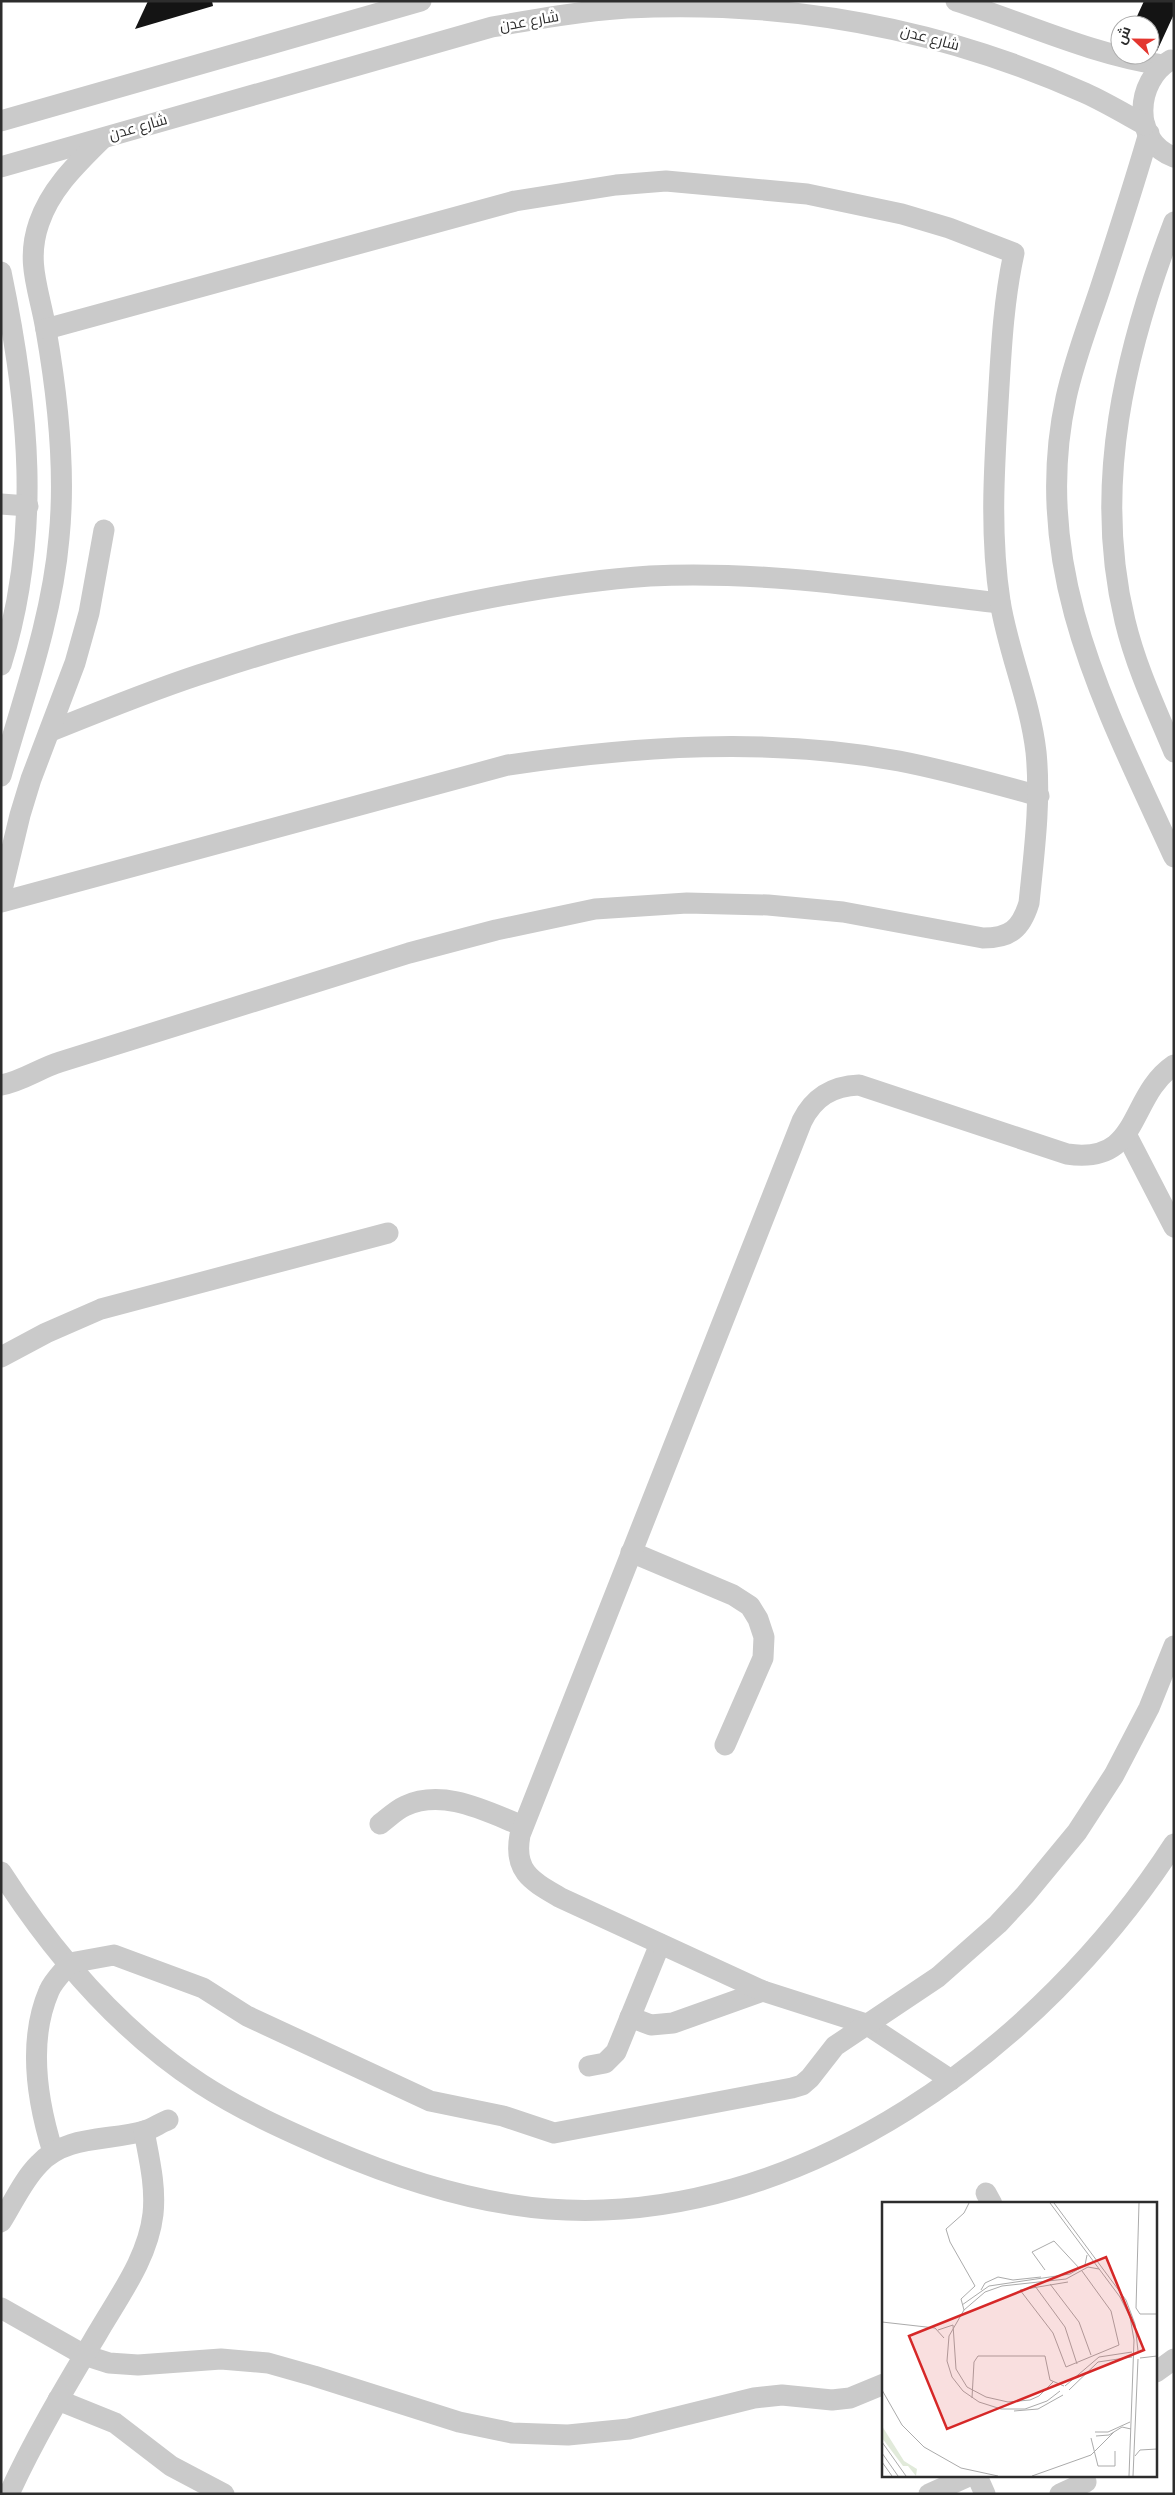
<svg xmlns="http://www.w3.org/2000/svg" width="1175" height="2495" font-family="Montserrat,Cairo,sans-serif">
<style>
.building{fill:#141414}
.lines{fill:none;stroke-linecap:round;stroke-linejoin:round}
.minor{stroke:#cacaca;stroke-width:21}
.labels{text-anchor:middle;stroke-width:5;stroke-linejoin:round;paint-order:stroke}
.street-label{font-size:15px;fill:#2d2d2d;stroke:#fff}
.inset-road{fill:none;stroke:#ababab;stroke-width:1}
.view{fill:#d62828;fill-opacity:0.15;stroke:#d62828;stroke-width:2.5}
.inset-edge{fill:none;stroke:#2d2d2d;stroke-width:2.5}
</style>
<rect width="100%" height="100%" fill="#fff"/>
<g class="building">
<polygon points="148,1 212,1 213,6 135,29"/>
<polygon points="1144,1 1174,1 1174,14 1157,51 1150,50 1150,25 1133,25"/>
</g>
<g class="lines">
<g class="minor">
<path d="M956 1C1025 23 1090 54 1162 65"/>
<path d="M1171 60C1135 80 1131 142 1174 157"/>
<polyline points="1,121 421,1"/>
<path d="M1149 133C1134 185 1117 237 1100 289 1088 325 1074 361 1066 398 1029 568 1106 708 1174 857"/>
<path d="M1 167 492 27C537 19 582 11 627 8 785 0 940 28 1085 93 1105 102 1125 114 1145 125"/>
<path d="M1174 222C1125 350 1092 485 1125 621 1136 667 1156 709 1174 752"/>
<path d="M1 272C29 406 42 533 1 665"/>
<polyline points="1,504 28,506"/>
<path d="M51 731C104 710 156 688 211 671 283 647 358 627 432 610 504 594 576 581 650 576 767 570 884 590 1000 603"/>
<path d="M1 776C23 698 52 619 59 538 66 469 58 398 46 330 40 292 25 263 39 223 51 188 77 164 102 139"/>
<polyline points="1,894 20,815 31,779 75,663 89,613 104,530"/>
<path d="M1 902 508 765C637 746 770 737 899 761 946 770 992 783 1039 796"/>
<path d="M1 1085C21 1082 40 1068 60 1062L409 953 496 930 595 909 687 903 768 905 843 912 983 938C1010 938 1021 929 1029 903 1034 853 1041 802 1036 752 1030 700 1008 652 1000 601 990 535 994 470 998 404 1001 353 1003 303 1014 253L949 228 902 214 807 194 666 181 616 185 515 201 46 329"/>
<polyline points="1126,1134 1174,1227"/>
<polyline points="1,1357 46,1333 101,1309 388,1233"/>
<polyline points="631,1552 733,1595 750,1606 758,1619 764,1637 763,1658 725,1745"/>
<path d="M380 1824C388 1818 396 1810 405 1806 444 1788 487 1812 523 1826"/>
<path d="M1 1872C53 1953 120 2031 201 2084 241 2110 285 2130 329 2149 399 2179 472 2203 548 2209 801 2228 1042 2048 1174 1844"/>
<polyline points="630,2017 651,2025 673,2023 763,1991"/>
<polyline points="589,2066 605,2063 616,2052 660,1944"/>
<path d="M951 2080 866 2024 763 1991 561 1898C532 1881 513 1872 520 1835L802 1121C814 1097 832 1086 859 1085L1067 1154C1142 1165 1127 1097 1174 1065"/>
<path d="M53 2152C37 2101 27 2042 49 1991 53 1981 63 1972 70 1963L114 1955 203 1988 247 2016 430 2101 503 2116 554 2133 792 2088 802 2085 810 2078 835 2046 938 1977 998 1924 1025 1895 1077 1832 1114 1775 1149 1708 1174 1646"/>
<polyline points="986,2193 992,2204"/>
<path d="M1 2222C13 2203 23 2180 39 2164 65 2135 109 2141 144 2131 152 2129 160 2123 168 2120"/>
<polyline points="1,2308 84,2355 109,2363 138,2365 221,2359 268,2363 314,2376 459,2422 512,2433 568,2435 629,2429 754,2398 782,2395 832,2400 850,2398 884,2384"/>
<polyline points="1156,2372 1174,2359"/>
<polyline points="58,2400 115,2423 171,2466 224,2494"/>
<polyline points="977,2476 985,2494"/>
<path d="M9 2494C34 2439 66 2386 97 2334 119 2296 148 2258 153 2214 156 2186 149 2158 144 2131"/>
<polyline points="929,2494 969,2476"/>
<polyline points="1060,2494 1086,2482"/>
</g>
</g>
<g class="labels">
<g class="street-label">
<text transform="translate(529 21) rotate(-10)" y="5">شارع عدن</text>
<text transform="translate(930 38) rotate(15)" y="5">شارع عدن</text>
<text transform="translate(138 127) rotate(-16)" y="5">شارع عدن</text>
</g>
</g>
<g transform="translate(882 2202)">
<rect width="275" height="275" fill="#fff"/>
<path d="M0 224 22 259 35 267 34 274 26 264H21L0 236Z" fill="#e1eada"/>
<path class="inset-road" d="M168 1 238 95 248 115 252 138 247 274M172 1 244 98 253 122 256 149M257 1 254 106 258 112H275M163 68 150 50 172 39 198 67M186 80 138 88 171 131 184 165 237 143 229 109 200 69M168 82 197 120 209 153M153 84 183 125 195 162M99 88 103 81 116 75 131 78 159 75M80 103 107 84 188 72 203 63 205 53M82 108 79 97 93 84 68 40 64 27 82 11 87 1M0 120 53 126 62 136M56 128 71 123 74 167 85 185 104 195 126 200 148 198 157 194 171 180M258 156 275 154M183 184 217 155 250 150M0 188 20 223 42 245 79 266 116 274M187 188 216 160 250 155M178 189 165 199 143 207H119L97 200 81 189 70 175 65 159 67 134 82 108 103 90 120 84 184 77 206 65 217 67M90 196 92 160 96 154H163L168 178 182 184M132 209 156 207 181 193M213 230H226L248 220M214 234 227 233 240 225 249 227M209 236 216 264H233V249M0 240 24 274M0 251 16 274M253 254 258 248 275 247M0 260 10 274M150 274 209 253 232 230M251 274 256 157"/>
<path class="view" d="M224 55 262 148 65 227 27 134Z"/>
<rect width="275" height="275" class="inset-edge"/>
</g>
<rect width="1175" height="2495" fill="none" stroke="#2d2d2d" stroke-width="5"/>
<g transform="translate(1135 40) rotate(292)"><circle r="24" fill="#ffffff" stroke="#ababab"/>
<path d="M0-4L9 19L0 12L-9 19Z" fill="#e3362f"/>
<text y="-8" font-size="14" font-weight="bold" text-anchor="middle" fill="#2d2d2d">ش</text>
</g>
</svg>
